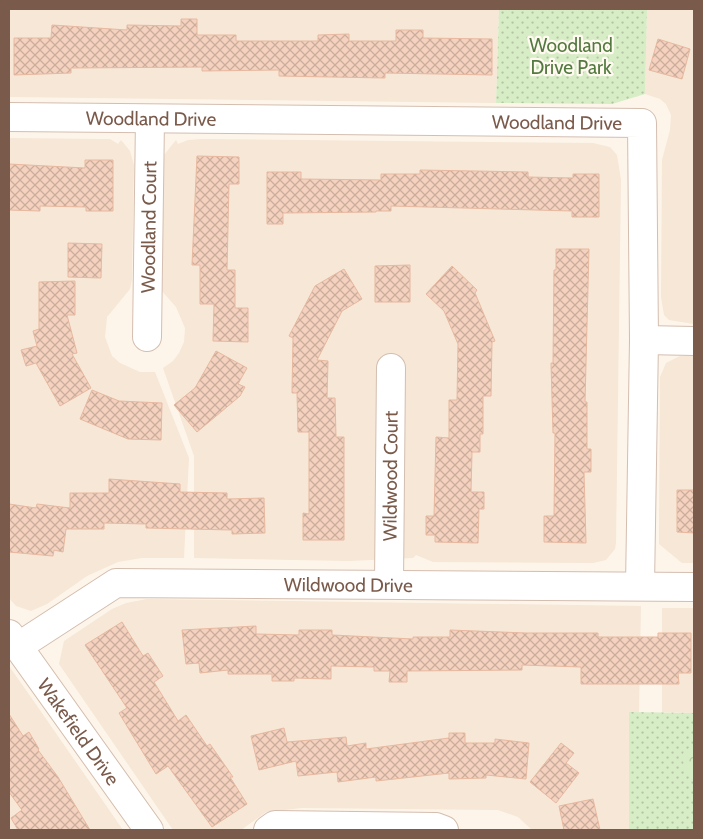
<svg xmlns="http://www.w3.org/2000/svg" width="703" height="839" font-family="Cabin,sans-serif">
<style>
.residential{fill:#f6e7d7}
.green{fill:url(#green-dots)}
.forest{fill:url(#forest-crowns)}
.building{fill:url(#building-cross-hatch);stroke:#e8b89f}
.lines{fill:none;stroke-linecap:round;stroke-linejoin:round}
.minor-casing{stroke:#d4beb0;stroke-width:30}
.minor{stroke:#fff;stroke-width:28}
.labels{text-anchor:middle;stroke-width:4.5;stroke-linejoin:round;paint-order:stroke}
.park-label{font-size:19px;fill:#527a3f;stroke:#fff9f1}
.street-label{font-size:19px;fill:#7a5a4a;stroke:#fff9f1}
</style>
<defs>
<pattern id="green-dots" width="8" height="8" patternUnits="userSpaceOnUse" patternTransform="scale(1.25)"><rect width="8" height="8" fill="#d7edc6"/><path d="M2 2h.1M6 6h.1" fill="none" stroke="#b3c3a3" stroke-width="1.8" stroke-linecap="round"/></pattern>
<pattern id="forest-crowns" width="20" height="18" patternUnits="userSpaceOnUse" patternTransform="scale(1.25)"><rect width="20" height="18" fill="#d7edc6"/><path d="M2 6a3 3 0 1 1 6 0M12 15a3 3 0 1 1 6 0" fill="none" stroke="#b3c3a3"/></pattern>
<pattern id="building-cross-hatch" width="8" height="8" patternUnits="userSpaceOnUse" patternTransform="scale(1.25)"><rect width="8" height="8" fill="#f5d2bf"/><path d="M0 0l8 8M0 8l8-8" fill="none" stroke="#cbad9d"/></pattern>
</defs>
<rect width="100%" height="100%" fill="#fdf5e9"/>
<g class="residential">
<polygon points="9,9 499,9 496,103 9,97"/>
<polygon points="647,9 694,9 694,324 669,320 664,315 661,297 662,160 670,130 671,115 666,104 660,99 645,94"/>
<polygon points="9,138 100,139 110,139 118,144 121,140 130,151 134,165 132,280 130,289 107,317 105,337 112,356 120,363 140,372 155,372 189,458 184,558 142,558 118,562 87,576 47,604 31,611 16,606 9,598"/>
<polygon points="201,139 593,143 610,147 617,155 621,180 616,543 615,549 606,560 593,563 433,562 416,555 413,558 349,561 194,558 194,456 163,368 173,361 179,353 184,342 185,328 176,307 161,290 160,280 164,155 176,140 178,144 188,140"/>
<polygon points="680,356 694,356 694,563 682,563 659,544 660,377 666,363"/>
<polygon points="147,599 641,606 639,712 629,712 629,830 532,830 518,817 498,810 302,808 266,812 241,830 173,830 59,664 64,641 112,609 126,603"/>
<polygon points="662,608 694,608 694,713 662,712"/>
<polygon points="9,666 35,703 123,830 9,830"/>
</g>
<g class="green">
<polygon points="499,9 647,9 645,94 612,104 496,103"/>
<polygon points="629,712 694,713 694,830 629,830"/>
</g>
<path class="forest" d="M694 744V781C686 772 682 766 683 753Z"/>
<g class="building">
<polygon points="181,19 197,19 197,35 236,35 236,41 318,41 318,35 349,34 349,41 396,41 396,30 423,30 423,38 492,39 492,75 385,73 385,78 279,76 279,70 202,71 202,67 71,68 71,73 14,75 14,38 51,38 52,25 127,30 127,25 181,26"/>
<polygon points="658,39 690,49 682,79 649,70"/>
<polygon points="197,156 239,157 239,184 229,184 227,270 235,270 235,308 248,308 248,342 213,341 214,304 200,304 200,265 192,265"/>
<polygon points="85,160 113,160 113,211 86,211 86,207 40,206 40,211 9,210 9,164 85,168"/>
<polygon points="420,170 528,172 528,177 573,178 573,174 599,174 599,217 572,217 572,211 391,206 391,211 376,211 376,212 283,213 283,224 267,224 267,172 301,172 301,179 381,180 381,174 420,174"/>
<polygon points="68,243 102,244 101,278 68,277"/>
<polygon points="556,249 589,249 585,402 587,402 587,449 591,449 591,472 584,472 586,543 544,542 544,516 554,516 555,433 553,433 551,363 553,363 554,270 556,270"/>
<polygon points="410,265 410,302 375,302 375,266"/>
<polygon points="452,266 477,290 475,293 495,341 492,342 491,396 483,396 483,434 480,434 480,452 472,452 471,492 484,492 484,509 479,509 478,543 435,542 435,535 426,535 426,516 434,516 436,437 449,438 449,400 457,400 458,344 444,311 426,294"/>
<polygon points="344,269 362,299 342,311 317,360 328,361 327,398 335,398 336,437 344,437 344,540 303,540 303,513 309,514 309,432 298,432 297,393 292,393 293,338 289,336 315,286"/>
<polygon points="75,281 75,315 67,315 77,353 72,354 91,388 60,406 36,363 26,366 21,350 37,346 33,331 39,329 39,282"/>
<polygon points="216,351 247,368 238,384 245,387 240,396 197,432 174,405 195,388"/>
<polygon points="92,390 119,401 162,403 161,440 128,439 80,419"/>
<polygon points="109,479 180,484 180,492 227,493 227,499 264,498 265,533 232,534 232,530 146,528 146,524 104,523 104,529 66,529 63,552 54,550 53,556 9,552 9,504 36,508 37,504 70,508 70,493 109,493"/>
<polygon points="677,490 694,490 694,533 677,532"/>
<polygon points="122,622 143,656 148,653 163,676 154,682 178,721 186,715 207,746 210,744 233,777 230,777 247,804 212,827 168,766 156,774 119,713 127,708 85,645"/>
<polygon points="256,626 256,634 299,635 299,630 332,630 332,635 413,639 413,637 450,637 450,630 526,633 598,633 598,637 658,637 658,633 691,633 691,673 678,673 679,684 581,684 581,667 522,665 522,670 407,671 407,682 389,682 390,671 374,671 374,667 331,666 331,679 294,678 294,681 272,681 272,674 228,674 228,670 200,673 199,663 186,664 182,630"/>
<polygon points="9,714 23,736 29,732 39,749 38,750 58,777 90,830 18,830 11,818 22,810 9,792"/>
<polygon points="284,728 287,742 346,737 347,746 366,743 366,749 449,738 449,733 465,733 465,743 495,743 495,739 529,743 526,779 486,775 486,778 449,779 449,773 376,781 376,777 338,782 337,772 298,776 296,761 259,770 251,736"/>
<polygon points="561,743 574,753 566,763 579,773 556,803 530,782"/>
<polygon points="593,799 600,830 564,830 559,806"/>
</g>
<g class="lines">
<defs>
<g id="minor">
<path id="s1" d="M9 117 642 123 644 340 640 586"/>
<path id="s2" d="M147 337 150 119"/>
<polyline points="644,340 694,341"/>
<path id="s3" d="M389 584 391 368"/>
<path id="s4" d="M9 634 149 830"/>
<path id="s5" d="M19 646 116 583 694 587"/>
<polyline points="268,830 275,825 436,827 444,830"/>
</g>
</defs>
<use href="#minor" class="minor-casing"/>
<use href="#minor" class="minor"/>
</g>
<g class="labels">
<g class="park-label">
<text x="571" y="52">Woodland<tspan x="571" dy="22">Drive Park</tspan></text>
</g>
<g class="street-label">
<text dy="7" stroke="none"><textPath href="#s1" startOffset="142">Woodland Drive</textPath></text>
<text dy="7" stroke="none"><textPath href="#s1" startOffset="548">Woodland Drive</textPath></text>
<text dy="7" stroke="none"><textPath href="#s2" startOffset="110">Woodland Court</textPath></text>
<text dy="7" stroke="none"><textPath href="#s3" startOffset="108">Wildwood Court</textPath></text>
<text dy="7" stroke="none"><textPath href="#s5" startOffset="348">Wildwood Drive</textPath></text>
<text dy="7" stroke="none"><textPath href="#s4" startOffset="120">Wakefield Drive</textPath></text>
</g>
</g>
<rect width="703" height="839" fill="none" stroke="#7a5a4a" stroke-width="20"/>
</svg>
